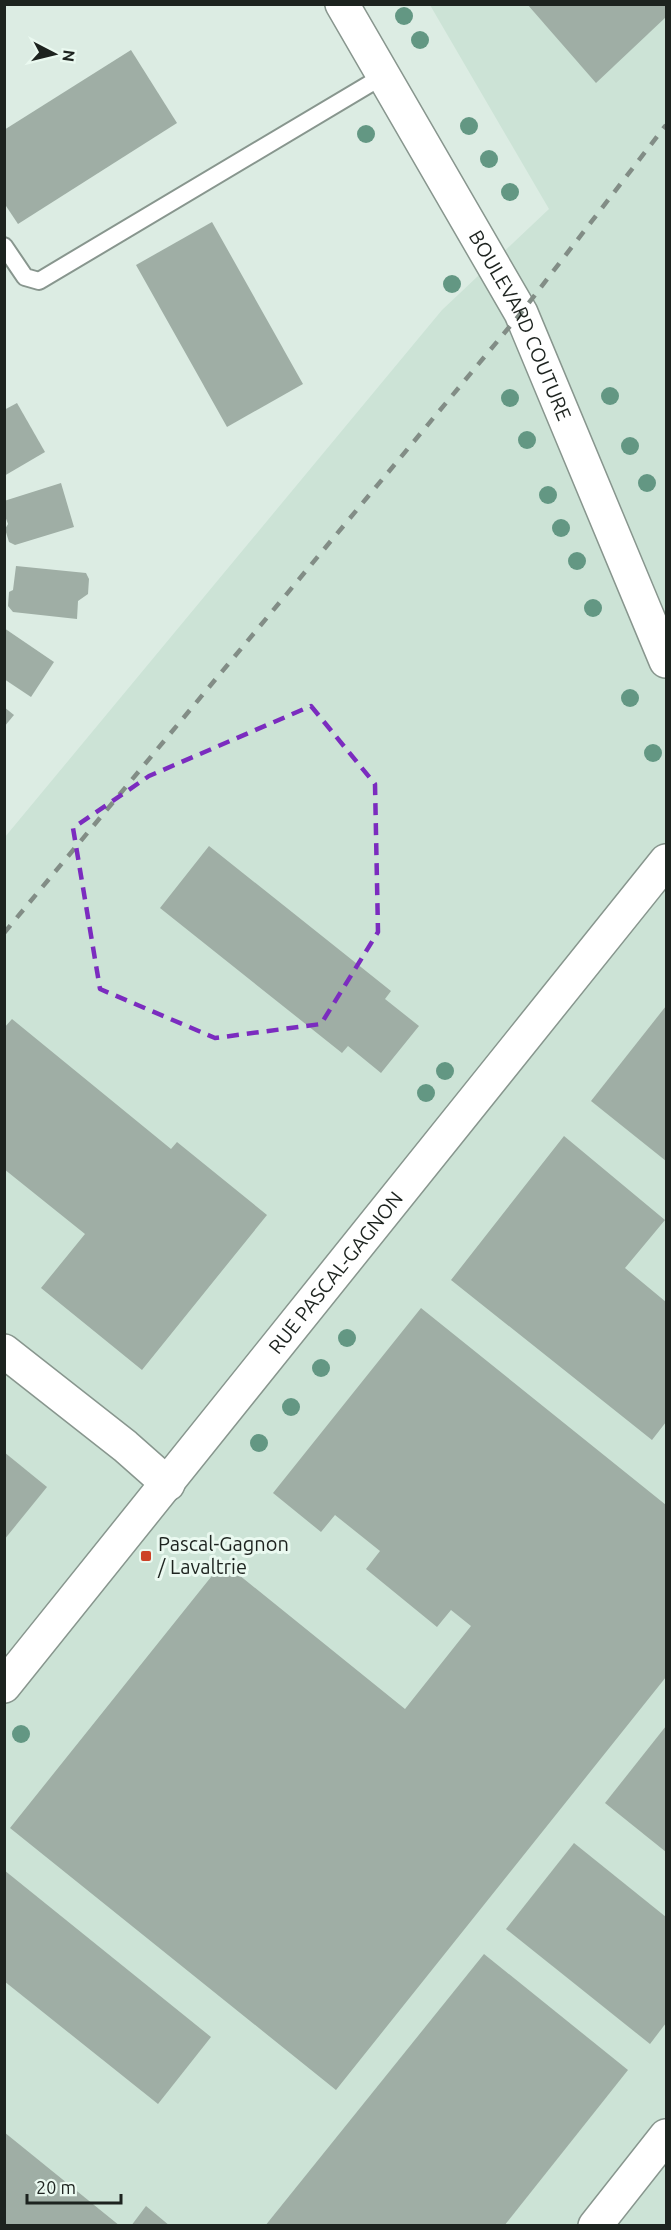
<svg xmlns="http://www.w3.org/2000/svg" width="671" height="2230" font-family="Ubuntu,sans-serif">
<style>
.built{fill:#cce3d6}
.building{fill:#9faea5}
.lines{fill:none;stroke-linecap:round;stroke-linejoin:round}
.service-casing{stroke:#88968e;stroke-width:20}
.minor-casing{stroke:#88968e;stroke-width:36}
.tertiary-casing{stroke:#88968e;stroke-width:36}
.service{stroke:#fff;stroke-width:16}
.minor{stroke:#fff;stroke-width:33}
.tertiary{stroke:#fff;stroke-width:33}
.rail{stroke:#828d86;stroke-width:4.5;stroke-dasharray:10 10;stroke-linecap:butt}
.tree{fill:#639783}
.marked{fill:none;stroke:#7b2cbf;stroke-width:4.5;stroke-dasharray:12 8;stroke-linejoin:round}
.poi-dot{fill:#cd4227;stroke:#eaf9f0;stroke-width:2}
.labels{text-anchor:middle;stroke-width:6;stroke-linejoin:round;paint-order:stroke}
.street-label{font-size:20px;fill:#1d231f;stroke:#eaf9f0}
.poi-label{font-size:20px;fill:#1d231f;stroke:#eaf9f0;text-anchor:start}
</style>
<rect width="100%" height="100%" fill="#dcece3"/>
<polygon class="built" points="430,5 666,5 666,2225 5,2226 5,837 442,310 549,209"/>
<g class="building">
<polygon points="527,4 666,4 666,17 596,83"/>
<polygon points="131,50 177,123 18,224 4,203 4,130"/>
<polygon points="212,222 303,384 227,427 136,265"/>
<polygon points="17,403 45,452 4,476 4,410"/>
<polygon points="61,483 74,527 15,545 9,542 5,529 8,524 4,513 4,501"/>
<polygon points="16,566 86,573 89,579 88,594 78,601 77,619 13,612 8,606 9,592 13,590"/>
<polygon points="4,628 54,662 31,697 4,679"/>
<polygon points="4,707 14,715 4,727"/>
<polygon points="209,846 391,991 385,999 419,1026 381,1073 348,1046 342,1053 160,908"/>
<polygon points="666,1006 666,1161 591,1101"/>
<polygon points="12,1019 171,1149 177,1142 267,1215 142,1370 41,1288 85,1234 4,1169 4,1028"/>
<polygon points="564,1136 665,1220 625,1268 666,1302 666,1422 652,1440 451,1280"/>
<polygon points="421,1308 666,1505 666,1677 336,2090 10,1828 223,1562 405,1709 471,1626 451,1610 437,1627 366,1569 380,1551 335,1515 321,1532 273,1493"/>
<polygon points="4,1452 47,1487 4,1540"/>
<polygon points="666,1726 666,1852 605,1803"/>
<polygon points="574,1843 666,1917 666,2023 650,2044 506,1929"/>
<polygon points="4,1870 211,2037 158,2104 4,1981"/>
<polygon points="484,1954 628,2070 504,2226 265,2226"/>
<polygon points="4,2132 120,2226 4,2226"/>
<polygon points="146,2206 170,2226 131,2226"/>
</g>
<g class="lines">
<defs>
<polyline id="service" points="4,246 25,277 39,281 383,76"/>
<g id="minor">
<polyline points="4,1351 125,1446 168,1484"/>
<polyline points="595,2226 666,2136"/>
</g>
<g id="tertiary">
<path id="s1" d="M342 4 521 313 666 661"/>
<path id="s2" d="M4 1686 666 861"/>
</g>
</defs>
<use href="#service" class="service-casing"/>
<use href="#minor" class="minor-casing"/>
<use href="#tertiary" class="tertiary-casing"/>
<use href="#service" class="service"/>
<use href="#minor" class="minor"/>
<use href="#tertiary" class="tertiary"/>
<polyline class="rail" points="4,933 521,313 666,125"/>
</g>
<g class="tree">
<circle cx="404" cy="16" r="9"/>
<circle cx="420" cy="40" r="9"/>
<circle cx="469" cy="126" r="9"/>
<circle cx="366" cy="134" r="9"/>
<circle cx="489" cy="159" r="9"/>
<circle cx="510" cy="192" r="9"/>
<circle cx="452" cy="284" r="9"/>
<circle cx="610" cy="396" r="9"/>
<circle cx="510" cy="398" r="9"/>
<circle cx="527" cy="440" r="9"/>
<circle cx="630" cy="446" r="9"/>
<circle cx="647" cy="483" r="9"/>
<circle cx="548" cy="495" r="9"/>
<circle cx="561" cy="528" r="9"/>
<circle cx="577" cy="561" r="9"/>
<circle cx="593" cy="608" r="9"/>
<circle cx="630" cy="698" r="9"/>
<circle cx="653" cy="753" r="9"/>
<circle cx="445" cy="1071" r="9"/>
<circle cx="426" cy="1093" r="9"/>
<circle cx="347" cy="1338" r="9"/>
<circle cx="321" cy="1368" r="9"/>
<circle cx="291" cy="1407" r="9"/>
<circle cx="259" cy="1443" r="9"/>
<circle cx="21" cy="1734" r="9"/>
</g>
<path class="marked" d="M311 706 375 784 378 932 321 1024 215 1038 100 989 73 828 149 776Z"/>
<rect class="poi-dot" x="140" y="1550" width="12" height="12" rx="3"/>
<g class="labels">
<g class="street-label">
<text dy="7" stroke="none"><textPath href="#s1" startOffset="368">BOULEVARD COUTURE</textPath></text>
<text dy="7" stroke="none"><textPath href="#s2" startOffset="530">RUE PASCAL-GAGNON</textPath></text>
</g>
<g class="poi-label">
<text x="158" y="1551">Pascal-Gagnon<tspan x="158" dy="23">/ Lavaltrie</tspan></text>
</g>
</g>
<rect width="671" height="2230" fill="none" stroke="#1d231f" stroke-width="12"/>
<g transform="translate(54 54) rotate(97)" stroke="#eaf9f0" stroke-width="4.5" paint-order="stroke">
<path d="M0-4.5L10 22L0 15L-10 22Z" fill="#1d231f"/>
<text y="-9" font-size="16" font-weight="bold" text-anchor="middle" fill="#1d231f">N</text>
</g>
<path d="M27 2194v9h94v-9" fill="none" stroke="#1d231f" stroke-width="3"/>
<text x="36" y="2194" font-size="18" fill="#1d231f" stroke="#eaf9f0" stroke-width="4.5" paint-order="stroke">20 m</text>
</svg>
